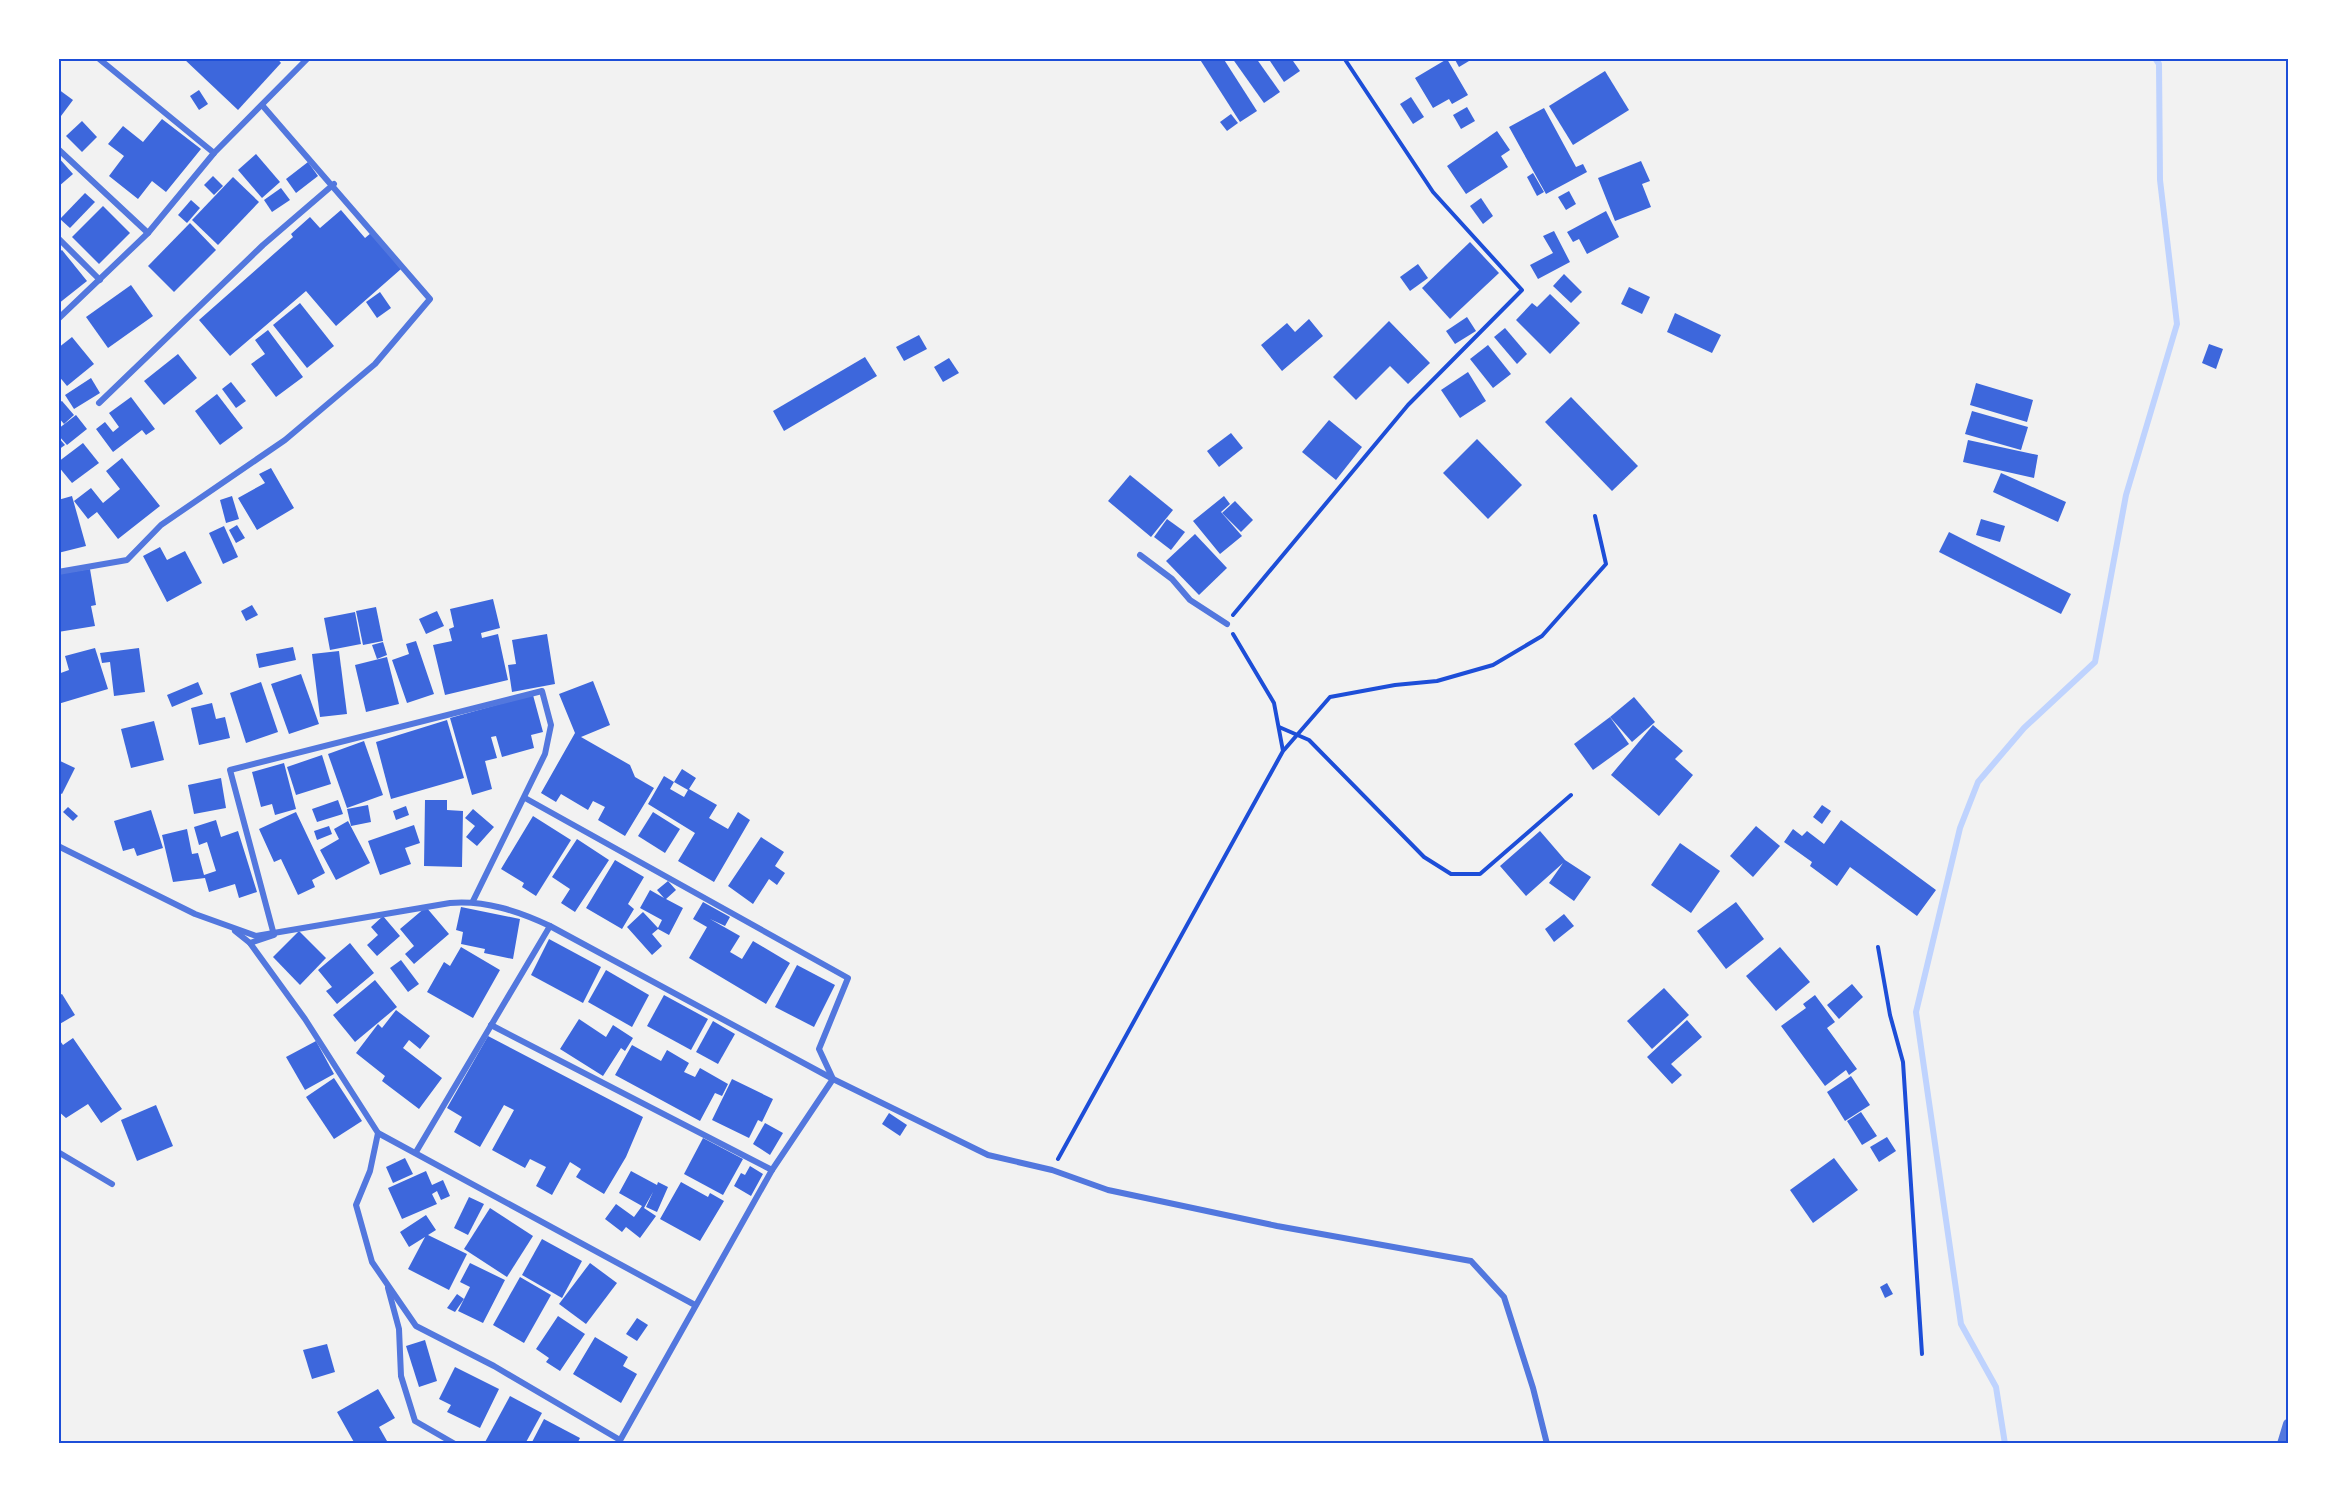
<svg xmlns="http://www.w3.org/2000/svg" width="2347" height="1502" font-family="Cabin,sans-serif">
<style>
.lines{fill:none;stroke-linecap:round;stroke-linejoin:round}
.stream{stroke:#bfd3fe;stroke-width:6}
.building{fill:#3d67dc;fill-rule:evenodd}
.path{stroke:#1d4ed8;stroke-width:4}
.minor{stroke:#5277de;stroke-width:6}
.tertiary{stroke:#5277de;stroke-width:10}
.neatline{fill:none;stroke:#1d4ed8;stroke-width:2}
</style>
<rect width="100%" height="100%" fill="#f2f2f2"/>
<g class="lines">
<polyline class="stream" points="2005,1444 1996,1387 1961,1324 1916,1012 1960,828 1978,782 2024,728 2095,662 2126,495 2177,324 2160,180 2159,64 2155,58"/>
</g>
<g class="building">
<polygon points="183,58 277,58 281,63 238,110"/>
<polygon points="1199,58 1223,58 1257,111 1240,122"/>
<polygon points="1232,58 1256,58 1280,92 1264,103"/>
<polygon points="1268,58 1291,58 1300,71 1284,82"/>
<polygon points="1454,58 1474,58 1459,67"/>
<polygon points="1447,59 1468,95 1452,104 1449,99 1433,108 1415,78"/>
<polygon points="1605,71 1629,110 1573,145 1549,106"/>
<polygon points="58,89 73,100 58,120"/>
<polygon points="199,90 208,104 199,110 190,96"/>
<polygon points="1411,97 1424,117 1413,124 1400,104"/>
<polygon points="1467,107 1475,121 1461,129 1453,115"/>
<polygon points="1544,108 1576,167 1583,164 1587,172 1546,194 1509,127"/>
<polygon points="1231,114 1238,123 1227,131 1220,122"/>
<polygon points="162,119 201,149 166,192 152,181 138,199 109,176 124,156 108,144 123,126 143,142"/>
<polygon points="82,121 97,137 82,152 66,136"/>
<polygon points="1497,131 1510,150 1501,156 1508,167 1466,194 1447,166"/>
<polygon points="256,154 280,182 262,198 238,170"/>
<polygon points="58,157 73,174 58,187"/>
<polygon points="1641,161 1650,181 1642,184 1651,207 1615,221 1598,178"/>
<polygon points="308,162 318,176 296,193 286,179"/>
<polygon points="1533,173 1544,192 1537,196 1527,177"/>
<polygon points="213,176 223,186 214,195 204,185"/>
<polygon points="233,177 259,202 218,245 192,220"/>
<polygon points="281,188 290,200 272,212 264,200"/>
<polygon points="1569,191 1576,204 1566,210 1558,197"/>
<polygon points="85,193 95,202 70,228 60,219"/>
<polygon points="1481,198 1493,216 1483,224 1470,206"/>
<polygon points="191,200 200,208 187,223 178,215"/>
<polygon points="103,206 130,233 99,264 72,237"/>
<polygon points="341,210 365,238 371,233 401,269 336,326 306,291 230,356 199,320 293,237 291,234 310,217 320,228"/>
<polygon points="1606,211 1619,237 1587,254 1579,239 1573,242 1567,232"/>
<polygon points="190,223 216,250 174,292 148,266"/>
<polygon points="1554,231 1570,262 1538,279 1530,265 1553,253 1543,236"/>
<polygon points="1470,242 1499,273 1450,319 1422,288"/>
<polygon points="62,250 87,281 58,304 58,253"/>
<polygon points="1418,264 1428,278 1410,291 1400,277"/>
<polygon points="1564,274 1582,292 1571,303 1553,286"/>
<polygon points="131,285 153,316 108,348 86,317"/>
<polygon points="1629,287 1650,297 1642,314 1621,304"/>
<polygon points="380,292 391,308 377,318 366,302"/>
<polygon points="1550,294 1580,323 1550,354 1516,320 1532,303 1537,307"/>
<polygon points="300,303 334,346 307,368 273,325"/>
<polygon points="1675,313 1721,335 1712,353 1667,332"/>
<polygon points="1467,317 1476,331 1455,344 1446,331"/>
<polygon points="1309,319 1323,336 1282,371 1261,345 1287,323 1295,332"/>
<polygon points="1389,321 1430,363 1408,384 1390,366 1356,400 1333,377"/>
<polygon points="1505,328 1527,354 1517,364 1494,337"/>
<polygon points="268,330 303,377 276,397 251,364 265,354 255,340"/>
<polygon points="919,335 927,349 904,361 896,347"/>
<polygon points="72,337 94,364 67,386 58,375 58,348"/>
<polygon points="2209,344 2223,349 2216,369 2202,363"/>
<polygon points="1488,345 1511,374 1493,388 1470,359"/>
<polygon points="178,354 197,378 164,405 144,381"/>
<polygon points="865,357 877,376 784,431 773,411"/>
<polygon points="949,358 959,373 943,382 934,367"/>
<polygon points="1468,372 1486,401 1460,418 1441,390"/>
<polygon points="91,378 100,393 74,409 65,395"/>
<polygon points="231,382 246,401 236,408 222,389"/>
<polygon points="1976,383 2033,400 2027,422 1970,405"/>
<polygon points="217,394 243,428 220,445 195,411"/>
<polygon points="131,397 155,429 146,435 142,430 113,452 96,429 105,422 113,432 119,427 109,413"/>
<polygon points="1571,397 1638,466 1612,491 1545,422"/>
<polygon points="62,401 74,415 64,424 58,417 58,403"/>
<polygon points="1972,411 2028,427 2021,450 1965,434"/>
<polygon points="76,415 87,429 67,445 58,435 58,429"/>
<polygon points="1329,420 1362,447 1336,480 1302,452"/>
<polygon points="1231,433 1243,448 1219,467 1207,451"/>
<polygon points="58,437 65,445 58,450"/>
<polygon points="1477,439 1522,485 1488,519 1443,473"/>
<polygon points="1968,440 2038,455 2034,478 1963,462"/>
<polygon points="83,443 99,463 72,483 58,466 58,462"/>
<polygon points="122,458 160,506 118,539 97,512 88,519 74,501 91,488 103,503 120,489 106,471"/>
<polygon points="271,468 294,508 257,530 238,498 265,483 259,474"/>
<polygon points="2001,473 2066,502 2058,522 1993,492"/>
<polygon points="1130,475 1173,510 1151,537 1108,501"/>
<polygon points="72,496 86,546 58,553 58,500"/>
<polygon points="232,496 239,519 226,523 220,500"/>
<polygon points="1224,496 1230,504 1221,512 1242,536 1220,554 1193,521"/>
<polygon points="1235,501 1253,520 1241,532 1222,513"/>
<polygon points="1167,519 1185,532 1171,550 1154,537"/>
<polygon points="1981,519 2005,526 2000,542 1976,535"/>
<polygon points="237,525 245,538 236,543 229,530"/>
<polygon points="224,526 238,557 223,564 209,533"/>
<polygon points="1949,532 2071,594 2061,614 1939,552"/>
<polygon points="1195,534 1227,568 1199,595 1166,561"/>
<polygon points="160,547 167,560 185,551 202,583 167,602 143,556"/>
<polygon points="90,569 96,605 91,606 95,626 58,632 58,574"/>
<polygon points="493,599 500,628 481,633 482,638 498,634 508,680 445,695 433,645 452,641 449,629 454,627 450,609"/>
<polygon points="252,605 258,615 246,621 241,611"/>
<polygon points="376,607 383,641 363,645 356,611"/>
<polygon points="437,611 444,626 426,634 419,619"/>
<polygon points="355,612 361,644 330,650 324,618"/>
<polygon points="547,634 555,684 512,692 508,665 516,664 512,640"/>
<polygon points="416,641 434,694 407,703 392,660 409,654 406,644"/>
<polygon points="383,642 387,655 377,659 372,645"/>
<polygon points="293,647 296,660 259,668 256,654"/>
<polygon points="95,648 108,689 58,704 58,674 69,670 65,656"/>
<polygon points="139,648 145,692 114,696 110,662 102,663 100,653"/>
<polygon points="339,651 347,714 320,717 312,654"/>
<polygon points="387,657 399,704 366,712 355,665"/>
<polygon points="301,674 319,724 289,734 271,684"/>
<polygon points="593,681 610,725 581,737 630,765 635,777 654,788 625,836 598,820 605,807 593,801 588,810 561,794 556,802 541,793 575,733 559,694"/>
<polygon points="198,682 203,694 172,707 167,695"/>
<polygon points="261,682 278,732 246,743 230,693"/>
<polygon points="533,695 543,732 531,735 534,748 502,757 496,736 491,737 497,758 485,761 492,789 472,795 450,718"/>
<polygon points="1634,697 1655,722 1632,742 1610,717"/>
<polygon points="212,703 216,719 225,717 230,738 199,745 191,708"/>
<polygon points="1610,717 1629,744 1593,770 1574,744"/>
<polygon points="447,720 464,778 391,799 376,742"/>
<polygon points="154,721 164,760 131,768 121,729"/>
<polygon points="1653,725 1683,751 1675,759 1693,775 1659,816 1611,775"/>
<polygon points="364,741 383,795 347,808 328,754"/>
<polygon points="322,755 331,784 296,795 287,767"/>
<polygon points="58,760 75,768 62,794 58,792"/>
<polygon points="284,763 296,809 275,815 272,804 261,807 252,772"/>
<path d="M682 769 696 778 689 789 717 805 709 818 728 829 738 812 750 820 714 882 678 861 695 833 648 804 664 776 674 782ZM674 782 688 790 684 797 670 789Z"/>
<polygon points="221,778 226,808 194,814 188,785"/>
<polygon points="338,800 343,814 317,822 312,809"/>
<polygon points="425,800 447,800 447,810 463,811 462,867 424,866"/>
<polygon points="368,805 371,822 351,826 347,809"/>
<polygon points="1822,805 1831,811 1822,824 1813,817"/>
<polygon points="406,806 409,815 396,820 393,811"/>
<polygon points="68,807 78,816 73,821 63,812"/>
<polygon points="473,809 494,827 477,846 466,837 475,826 465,818"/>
<polygon points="151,810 163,848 137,856 134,848 123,851 114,821"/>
<polygon points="296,812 325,873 312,880 315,887 298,895 281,859 274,862 259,829"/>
<polygon points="653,812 680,829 665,853 638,836"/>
<polygon points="533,816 571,840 536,896 522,887 524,883 501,869"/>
<polygon points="216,820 221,837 238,831 257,892 239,898 235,884 209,892 205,878 173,882 162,835 187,829 192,854 198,853 204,875 216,871 207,842 199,845 194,827"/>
<polygon points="1841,820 1936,890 1917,916 1850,867 1837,886 1810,866 1812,862 1784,842 1793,829 1802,836 1807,831 1824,844"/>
<polygon points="348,821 370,863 336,880 320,850 339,839 334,829"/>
<polygon points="414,825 420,843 405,848 411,864 380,875 368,841"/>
<polygon points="329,826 332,834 317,840 314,831"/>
<polygon points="1756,826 1780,846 1753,877 1730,856"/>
<polygon points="1540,831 1565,860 1591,877 1574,901 1549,883 1563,863 1526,896 1500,866"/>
<polygon points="761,837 784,852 775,866 785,873 777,885 769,879 753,904 728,886"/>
<polygon points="577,839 609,860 575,912 561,903 570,889 552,877"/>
<polygon points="1680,843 1720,871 1691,913 1651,885"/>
<polygon points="615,860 644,877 628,904 634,909 622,929 586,908"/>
<polygon points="668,881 676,890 666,899 683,908 669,935 658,929 652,934 662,946 652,955 627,927 643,912 658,928 662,920 640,908 650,890 664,898 657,890"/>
<polygon points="703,902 730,917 725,926 710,919 740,936 730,952 742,959 753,941 790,963 766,1004 689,958 707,927 693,919"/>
<polygon points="1736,902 1764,939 1726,969 1697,931"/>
<polygon points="426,907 449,934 414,964 405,954 414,946 400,929"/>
<polygon points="461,907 520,919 513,959 484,953 485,949 461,944 463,932 456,930"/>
<polygon points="1564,914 1574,926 1554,942 1545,929"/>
<polygon points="383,916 400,936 377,956 367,945 378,935 371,927"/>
<polygon points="299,931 326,958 300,985 273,957"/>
<polygon points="549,939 601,967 583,1003 531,975"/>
<polygon points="350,943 374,973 337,1004 326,991 332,987 318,970"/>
<polygon points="461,947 500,970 473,1018 427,992 444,962 450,966"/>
<polygon points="1780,947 1810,982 1776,1011 1746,976"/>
<polygon points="401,960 419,984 408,992 390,968"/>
<polygon points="797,965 835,985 814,1027 775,1007"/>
<polygon points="606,970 649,995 632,1027 588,1002"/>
<polygon points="375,980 397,1007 355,1042 333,1015"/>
<polygon points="1852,984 1863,997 1839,1019 1827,1005"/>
<polygon points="1664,988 1689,1015 1652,1049 1627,1021"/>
<polygon points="62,994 75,1015 58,1025 58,996"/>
<polygon points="664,995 708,1019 691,1050 647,1026"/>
<polygon points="1815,995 1835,1022 1827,1028 1857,1069 1849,1075 1846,1070 1825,1086 1781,1026 1806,1008 1803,1004"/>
<polygon points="396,1010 430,1036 420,1049 409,1040 403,1048 442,1078 419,1109 382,1081 385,1076 356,1053 378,1024 382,1028"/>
<polygon points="579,1019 606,1037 613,1025 633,1038 625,1051 621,1048 603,1076 560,1049"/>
<polygon points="1687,1020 1702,1037 1671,1064 1682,1075 1672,1084 1647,1057"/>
<polygon points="713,1021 735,1034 718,1064 696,1052"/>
<polygon points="488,1036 643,1117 626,1157 604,1194 576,1177 581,1169 570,1162 552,1195 536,1186 546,1167 530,1159 525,1168 492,1150 514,1110 504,1105 480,1147 454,1132 462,1117 447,1108"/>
<polygon points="58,1038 63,1045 73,1038 122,1109 101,1123 88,1104 66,1118 58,1111"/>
<polygon points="316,1041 334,1074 305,1090 286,1057"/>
<polygon points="632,1045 661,1061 667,1050 689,1063 684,1072 695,1077 700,1068 728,1084 722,1096 715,1093 700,1121 615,1075"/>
<polygon points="1851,1076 1870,1105 1845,1121 1827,1092"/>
<polygon points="334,1078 362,1121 334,1139 306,1097"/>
<polygon points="732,1079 773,1099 762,1122 758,1120 749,1138 712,1120"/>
<polygon points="156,1105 173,1146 137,1161 121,1120"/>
<polygon points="1861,1112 1877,1136 1862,1145 1847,1121"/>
<polygon points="889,1113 907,1125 900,1136 882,1124"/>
<polygon points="765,1123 783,1133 770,1155 753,1144"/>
<polygon points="1887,1137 1896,1151 1879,1162 1870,1147"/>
<polygon points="703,1138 743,1159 723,1195 684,1174"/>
<polygon points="405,1158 413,1174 393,1183 386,1167"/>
<polygon points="1834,1158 1858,1190 1813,1223 1790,1190"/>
<polygon points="750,1166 763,1174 751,1196 734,1186 741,1173 745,1175"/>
<polygon points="426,1171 432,1185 443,1180 450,1196 441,1200 437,1191 432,1194 437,1204 402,1219 388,1188"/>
<polygon points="631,1171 657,1185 658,1182 668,1187 657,1212 646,1207 653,1192 644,1208 656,1216 640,1238 626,1227 622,1232 605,1219 616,1204 634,1217 642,1206 619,1193"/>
<polygon points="681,1182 708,1197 710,1193 724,1201 700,1241 660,1219"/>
<polygon points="469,1197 484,1204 468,1235 454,1228"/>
<polygon points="490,1208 533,1236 507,1277 464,1249"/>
<polygon points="426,1215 436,1230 428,1235 467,1254 449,1290 408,1269 425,1237 409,1247 400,1232"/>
<polygon points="542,1239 582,1261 562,1298 522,1275"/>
<polygon points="470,1263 505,1280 483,1323 458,1311 470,1287 460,1282"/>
<polygon points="590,1263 617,1283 586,1324 559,1304"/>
<polygon points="520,1277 551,1295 524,1343 493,1325"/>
<polygon points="1887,1283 1893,1294 1885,1298 1880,1287"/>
<polygon points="457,1294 464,1299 455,1312 447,1308"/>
<polygon points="558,1316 585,1334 560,1371 546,1362 549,1358 536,1349"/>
<polygon points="637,1318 648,1325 637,1341 626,1334"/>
<polygon points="595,1337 628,1357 623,1366 637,1374 621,1403 573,1374"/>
<polygon points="425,1340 437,1381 419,1387 406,1346"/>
<polygon points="327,1344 335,1372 312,1379 303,1350"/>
<polygon points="455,1367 499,1389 480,1428 447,1412 451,1405 439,1399"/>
<polygon points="378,1389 395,1418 379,1427 387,1441 383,1444 355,1444 337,1412"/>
<polygon points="510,1396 542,1413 525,1444 484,1444"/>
<polygon points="544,1419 580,1438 577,1444 531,1444"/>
</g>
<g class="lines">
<g class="path">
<polyline points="1233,615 1408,405 1522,290 1433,192 1344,58"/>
<polyline points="1279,727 1309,740 1424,857 1451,874 1480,874 1571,795"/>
<polyline points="1284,750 1330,697 1395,685 1437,681 1493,665 1542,636 1606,564 1595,516"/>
<polyline points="1878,947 1890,1015 1903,1062 1922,1354"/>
<polyline points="1058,1159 1283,751 1274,703 1233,634"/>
</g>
<g class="minor">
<polyline points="98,58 214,153"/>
<polyline points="58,149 148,233"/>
<polyline points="58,238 100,280"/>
<polyline points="58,319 148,233 214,153 308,58"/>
<polyline points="99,403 263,245 334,184"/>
<polyline points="1140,555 1172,579 1190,600 1227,624"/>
<polyline points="58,572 127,560 161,525 285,440 375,364 430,299 262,105"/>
<polyline points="525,798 848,978 819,1049 833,1079 772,1170 618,1444"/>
<path d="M58 846 195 914 256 936 450 903C485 900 518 911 550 926L833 1079 988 1155 1052 1170 1108 1190 1277 1226 1471 1261 1504 1297 1533 1388 1547 1444"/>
<polyline points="235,931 250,943 305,1019 378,1133 370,1171 356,1205 372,1262 416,1326 494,1366 620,1440"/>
<polyline points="250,943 274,935 230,770 542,691 551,725 545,754 473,901"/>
<polyline points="491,1025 772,1170"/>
<polyline points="378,1133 695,1305"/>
<polyline points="58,1152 112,1184"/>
<polyline points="416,1152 550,926"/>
<polyline points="388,1288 399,1329 401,1376 415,1421 455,1444"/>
</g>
<polyline class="tertiary" points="2282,1444 2288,1424"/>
</g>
<rect width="2347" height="1502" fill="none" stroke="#ffffff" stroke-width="120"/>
<rect x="60" y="60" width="2227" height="1382" class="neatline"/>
</svg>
